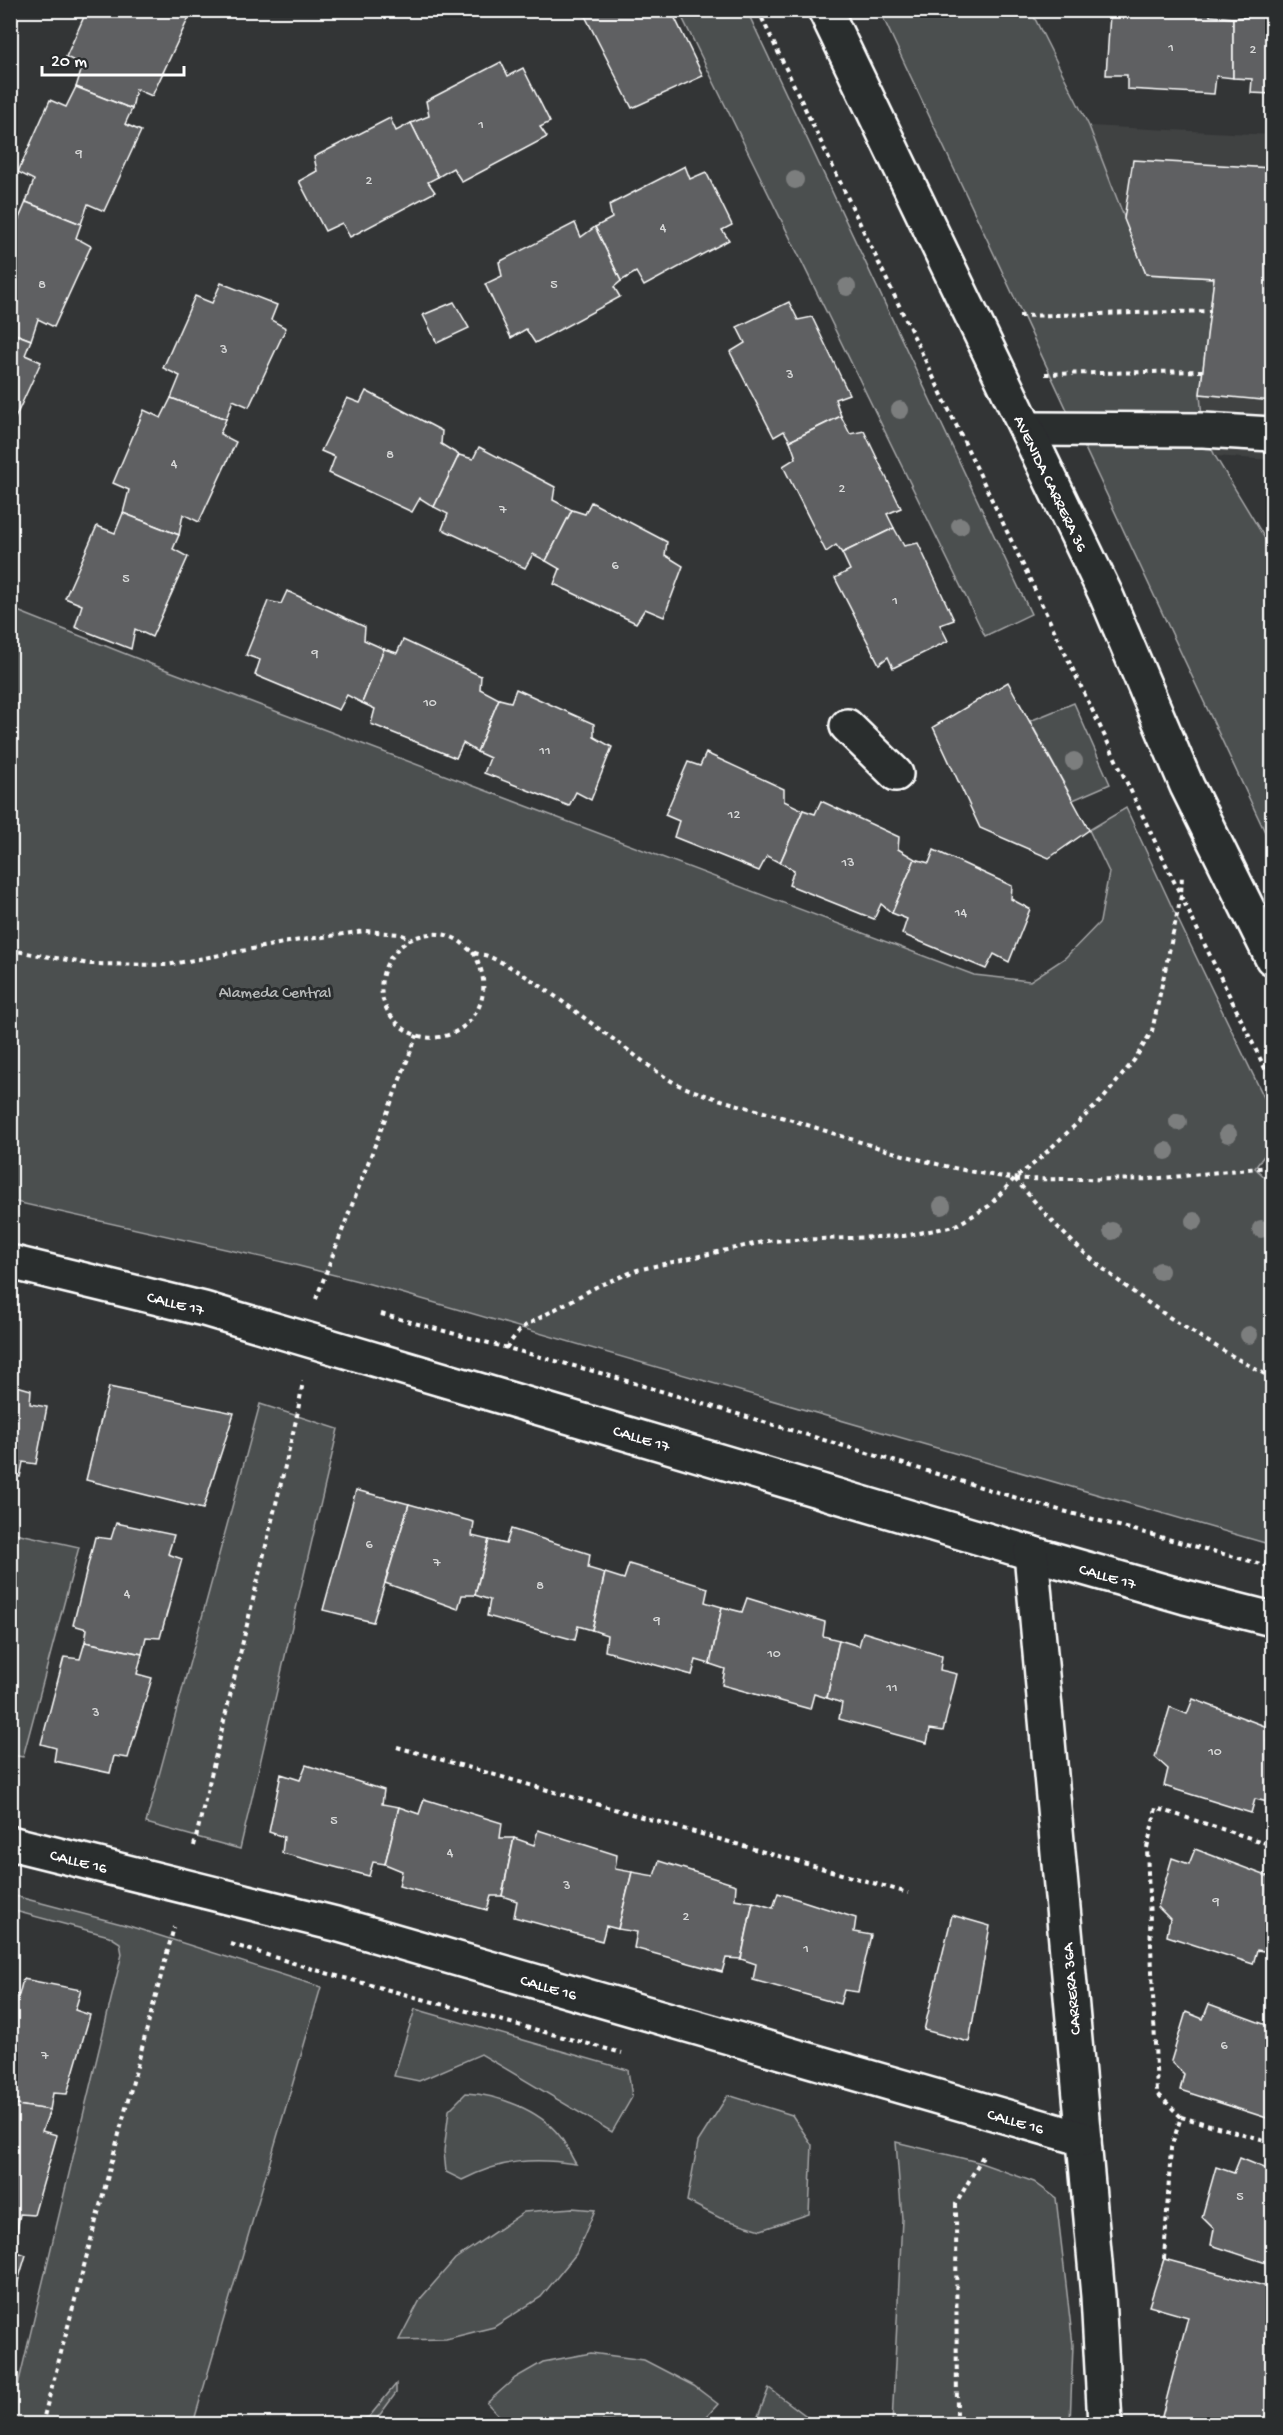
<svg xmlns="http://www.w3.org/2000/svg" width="1283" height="2435" font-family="'Gochi Hand',sans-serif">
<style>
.built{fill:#404243}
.green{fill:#4c4f50;stroke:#a6a7a8;stroke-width:1.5}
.building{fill:#5f6162;stroke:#fff;stroke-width:1.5}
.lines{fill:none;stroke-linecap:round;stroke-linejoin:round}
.minor-casing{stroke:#fff;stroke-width:38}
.major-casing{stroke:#fff;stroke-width:38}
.path{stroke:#fff;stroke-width:4;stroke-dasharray:4.5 4.5;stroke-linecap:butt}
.minor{stroke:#2a2d2e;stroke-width:33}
.major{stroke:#2a2d2e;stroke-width:33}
.tree{fill:#7c7e7e}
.labels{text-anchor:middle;stroke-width:6;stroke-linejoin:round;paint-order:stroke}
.number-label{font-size:14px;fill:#d7d8d8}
.street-label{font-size:16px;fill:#fff;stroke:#2a2d2e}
.park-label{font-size:16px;fill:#b7b9b9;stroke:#2a2d2e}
</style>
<rect width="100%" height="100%" fill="#333536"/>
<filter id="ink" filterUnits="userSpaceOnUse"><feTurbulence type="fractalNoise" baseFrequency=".0167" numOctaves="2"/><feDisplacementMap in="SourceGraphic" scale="12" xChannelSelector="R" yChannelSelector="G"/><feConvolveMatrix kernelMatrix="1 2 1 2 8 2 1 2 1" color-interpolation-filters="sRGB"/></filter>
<g filter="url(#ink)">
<polygon class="built" points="1089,126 1272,135 1272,460 1215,456 1203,430 1200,394 1214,278 1146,274"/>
<g class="green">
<polygon points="679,11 747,11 1031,614 985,636"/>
<polygon points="880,11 1031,11 1089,126 1146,274 1214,278 1200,394 1203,430 1215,456 1272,550 1272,847"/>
<polygon points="10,608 156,666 974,975 1030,981 1065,958 1100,922 1109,872 1089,830 1126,808 1173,909 1272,1114 1272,1145 1255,1168 1272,1184 1272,1545 370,1284 279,1261 11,1201"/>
<polygon points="1074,703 1110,784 1073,800 1030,721"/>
<polygon points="260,1404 338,1429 240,1849 146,1823"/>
<polygon points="11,1532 79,1547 23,1757 11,1755"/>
<polygon points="11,1895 129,1926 321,1987 193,2424 11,2424 11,2414 122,1954 120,1943 109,1936 11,1910"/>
<polygon points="415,2009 628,2070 632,2097 612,2132 481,2054 419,2081 394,2076"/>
<path d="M466 2093C498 2095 538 2109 559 2135 566 2143 570 2155 576 2164 533 2157 501 2160 462 2180L446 2172 444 2151 449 2110Z"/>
<polygon points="728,2095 792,2115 812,2145 809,2214 761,2230 720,2218 687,2201 698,2142"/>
<polygon points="896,2142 978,2162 1034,2182 1056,2198 1073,2345 1070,2424 892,2424 902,2219"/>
<polygon points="572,2208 595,2210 576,2254 541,2297 494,2327 446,2339 399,2340 421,2298 455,2259 524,2212"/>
<path d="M591 2353 644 2360 694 2386 718 2404 700 2424H629C612 2420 593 2420 576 2424H507L487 2403 515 2378 543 2362Z"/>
<polygon points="396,2384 396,2393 373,2424 342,2424 369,2417"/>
<polygon points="769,2388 809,2418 811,2424 755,2424"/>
</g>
<g class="building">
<polygon points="87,10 176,10 189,17 152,96 136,89 132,109 76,87 83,65 66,57"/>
<polygon points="582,10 671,10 703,76 632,108"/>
<polygon points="1131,10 1210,10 1210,16 1233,18 1233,78 1216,76 1214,94 1127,89 1127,75 1106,75 1110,14"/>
<polygon points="1256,10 1272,10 1272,94 1251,93 1252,79 1233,78 1233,18 1256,16"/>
<polygon points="501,62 508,76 523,68 550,122 540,127 547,137 462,182 453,168 438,177 411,123 429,116 426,101"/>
<polygon points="76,87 132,109 125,124 141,131 104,211 88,204 81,224 26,202 34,180 18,172 50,100 66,107"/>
<polygon points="390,118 396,131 411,123 438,177 428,182 435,192 350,237 342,223 325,231 299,181 317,171 314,157"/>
<polygon points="1133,160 1272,168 1272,401 1200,394 1214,278 1146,274 1124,219"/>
<polygon points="685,166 690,179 706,172 732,225 722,230 729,240 644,286 636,272 621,281 595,227 612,218 609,205"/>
<polygon points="26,202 81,224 76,238 91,246 54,327 38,319 31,340 10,332 10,220 17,223"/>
<polygon points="575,223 581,237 595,227 621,281 614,287 620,297 535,343 526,329 511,338 485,284 502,276 499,262"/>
<polygon points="221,283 277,305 271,320 286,328 249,407 233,400 226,419 171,398 180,376 163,368 195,296 212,303"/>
<polygon points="454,302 469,328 437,343 423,315"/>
<polygon points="789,302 798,320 812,317 849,394 835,399 841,416 790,441 784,431 774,437 730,352 745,343 737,327"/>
<polygon points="10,332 31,340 25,355 41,362 10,429"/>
<polygon points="366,391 442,431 441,444 459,455 434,507 420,498 412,512 329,473 335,457 321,451 347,398 360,403"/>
<polygon points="171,398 226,419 220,434 236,442 199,522 183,514 179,535 123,513 129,490 113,483 144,410 161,418"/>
<polygon points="841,416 850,434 864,431 901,508 887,514 894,528 842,553 836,545 826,552 783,466 796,458 790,441"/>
<polygon points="479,447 555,487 553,500 572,510 546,561 533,554 525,568 442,529 448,514 434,507 459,455 473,459"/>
<polygon points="591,502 667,542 665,555 683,566 664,617 645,609 636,623 554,584 560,569 546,561 572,510 585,514"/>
<polygon points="123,513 179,535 173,549 188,557 152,637 135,629 131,649 75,627 82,605 65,598 97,526 115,533"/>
<polygon points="894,528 904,546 918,543 954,620 940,625 948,641 893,668 888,657 879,664 835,578 850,570 842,553"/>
<polygon points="287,591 365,627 364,640 384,649 362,703 347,695 339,710 255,675 260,660 246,655 268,601 281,604"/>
<polygon points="403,640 481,676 480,689 499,699 477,752 463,743 456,758 371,724 375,709 362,703 384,649 397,653"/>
<polygon points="1008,682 1089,830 1049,858 980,828 933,727"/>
<polygon points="516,689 594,724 594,737 612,747 591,800 576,792 569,806 484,773 490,758 477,752 499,699 511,702"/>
<polygon points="706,753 784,789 784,801 803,810 780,863 767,856 759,871 674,837 679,821 665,815 688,762 700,766"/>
<polygon points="821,801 899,837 898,849 915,859 892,913 881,904 874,919 789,885 794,870 780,863 803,810 815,814"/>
<polygon points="934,850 1012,886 1011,899 1030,909 1009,962 994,954 986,969 902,934 907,919 892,913 915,859 929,863"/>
<polygon points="10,1384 31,1390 30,1404 47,1407 36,1464 23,1462 20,1477 10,1475"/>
<polygon points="109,1387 234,1413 203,1509 86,1480"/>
<polygon points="356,1490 409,1504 373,1622 323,1610"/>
<polygon points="409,1504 474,1522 472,1536 489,1540 475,1595 462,1595 458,1609 385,1583"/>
<polygon points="116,1523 174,1535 168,1554 182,1559 160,1638 146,1637 142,1654 85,1642 87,1629 73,1625 95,1537 111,1539"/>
<polygon points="511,1529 590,1554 588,1568 605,1573 592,1630 578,1626 575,1640 487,1616 490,1600 475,1595 489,1540 506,1544"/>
<polygon points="629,1564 708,1588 705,1602 722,1607 710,1664 696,1660 692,1675 605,1651 607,1635 592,1630 605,1573 624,1579"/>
<polygon points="747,1598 825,1622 823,1636 839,1640 827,1698 814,1694 810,1709 722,1685 725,1669 710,1664 722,1607 742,1612"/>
<polygon points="863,1632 942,1656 940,1670 957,1674 943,1731 930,1729 927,1743 839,1719 842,1703 827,1698 839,1640 859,1646"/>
<polygon points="85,1642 142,1654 137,1674 152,1678 128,1758 114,1756 110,1773 54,1761 56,1748 41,1744 64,1657 80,1659"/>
<polygon points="1193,1699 1270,1728 1267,1741 1272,1743 1272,1786 1268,1802 1255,1799 1251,1813 1164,1786 1168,1769 1155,1757 1170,1707 1187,1714"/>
<polygon points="306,1765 384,1790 382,1804 399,1807 385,1864 373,1862 369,1876 282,1853 284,1837 269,1832 281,1774 300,1780"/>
<polygon points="424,1799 502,1823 500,1838 514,1838 502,1896 491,1896 487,1910 399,1886 402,1871 385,1864 399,1807 419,1814"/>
<polygon points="538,1830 617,1855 615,1869 632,1872 618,1929 606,1926 602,1941 514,1917 517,1901 502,1896 514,1838 534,1845"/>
<polygon points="1195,1849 1272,1878 1270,1891 1272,1892 1272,1945 1270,1952 1257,1950 1253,1964 1167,1936 1170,1919 1158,1907 1172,1858 1189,1864"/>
<polygon points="659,1861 736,1885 735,1899 753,1902 741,1959 726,1958 722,1972 634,1948 637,1932 618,1929 632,1872 654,1876"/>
<polygon points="778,1893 856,1918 854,1932 871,1935 858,1992 844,1990 840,2004 753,1980 756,1964 741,1959 753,1902 773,1908"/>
<polygon points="952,1915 990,1926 969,2042 924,2030"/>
<polygon points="23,1979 81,1990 75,2010 90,2015 67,2094 53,2093 50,2110 10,2104 10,1994 19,1995"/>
<polygon points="1209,2004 1272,2027 1272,2104 1267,2118 1180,2090 1184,2074 1171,2061 1186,2012 1203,2019"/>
<polygon points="10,2104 50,2110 42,2131 57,2135 34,2215 20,2214 17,2230 10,2229"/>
<polygon points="1240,2158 1272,2171 1272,2265 1211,2245 1214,2229 1202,2217 1216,2167 1234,2173"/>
<polygon points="10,2229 17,2230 11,2250 26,2255 10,2307"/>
<polygon points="1164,2259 1272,2288 1272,2401 1266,2424 1160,2424 1188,2317 1149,2306"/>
</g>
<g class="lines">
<defs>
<g id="minor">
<polyline points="1027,429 1203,430 1272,434"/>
<polyline points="847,726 896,774"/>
<polyline points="10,1262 204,1309 1031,1553 1185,1597 1272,1619"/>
<polyline points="1031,1553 1098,2296 1105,2424"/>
<polyline points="10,1843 336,1924 1084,2139"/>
</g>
<polyline id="major" points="825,10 1106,595 1187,786 1272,958"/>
</defs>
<use href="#minor" class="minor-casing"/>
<use href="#major" class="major-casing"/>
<g class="path">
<polyline points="758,10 1181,896 1272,1083"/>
<polyline points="1019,316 1211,311"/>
<polyline points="1045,374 1203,371"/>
<polyline points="10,950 90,964 167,965 294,941 365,931 399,934 410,938"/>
<path d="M473 952C512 1016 431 1069 391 1016 369 987 387 945 420 936 433 932 447 933 459 941 464 944 468 950 473 952 478 955 485 954 490 957 532 975 576 1013 613 1039 633 1053 661 1077 681 1086 715 1100 759 1110 795 1121 867 1144 937 1169 1012 1178 1032 1180 1052 1179 1071 1179 1097 1179 1123 1180 1149 1179 1190 1176 1231 1170 1272 1167"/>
<path d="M1015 1179C1036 1203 1058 1229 1081 1250 1139 1301 1205 1342 1272 1378"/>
<polyline points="316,1299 417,1035"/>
<polyline points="381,1314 604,1374 1037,1504 1272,1567"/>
<polyline points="506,1348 521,1328 596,1287 637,1270 767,1241 904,1236 955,1226 989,1206 1015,1178 1036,1162 1103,1099 1135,1059 1152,1031 1181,896 1182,874"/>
<polyline points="397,1747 908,1893"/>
<polyline points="194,1846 297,1416 303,1381"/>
<polyline points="231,1944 326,1973 622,2053"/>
<polyline points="1181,2117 1272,2142"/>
<polyline points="1164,2259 1171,2148 1181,2117 1157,2093 1147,1848 1156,1808 1272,1845"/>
<polyline points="42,2424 174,1927"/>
<polyline points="957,2424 956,2204 984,2154"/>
</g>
<use href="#minor" class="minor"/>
<use href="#major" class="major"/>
</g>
<g class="tree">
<circle cx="795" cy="180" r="9"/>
<circle cx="847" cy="287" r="9"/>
<circle cx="900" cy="410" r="9"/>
<circle cx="960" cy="526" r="9"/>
<circle cx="1074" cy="761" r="9"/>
<circle cx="1178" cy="1122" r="9"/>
<circle cx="1228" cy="1134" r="9"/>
<circle cx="1166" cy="1151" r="9"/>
<circle cx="942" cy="1206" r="9"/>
<circle cx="1194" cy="1221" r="9"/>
<circle cx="1261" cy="1229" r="9"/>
<circle cx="1112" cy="1231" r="9"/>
<circle cx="1160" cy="1271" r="9"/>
<circle cx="1249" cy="1335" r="9"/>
</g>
</g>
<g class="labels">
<g class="number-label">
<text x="1171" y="51">1</text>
<text x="1253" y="53">2</text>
<text x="481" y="128">1</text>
<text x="79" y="157">9</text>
<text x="369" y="184">2</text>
<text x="663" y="231">4</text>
<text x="42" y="288">8</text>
<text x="554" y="288">5</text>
<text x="224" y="353">3</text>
<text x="790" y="378">3</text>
<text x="390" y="458">8</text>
<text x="174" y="467">4</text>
<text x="842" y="492">2</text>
<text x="503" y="513">7</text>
<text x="615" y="569">6</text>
<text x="126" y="582">5</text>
<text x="895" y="604">1</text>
<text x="315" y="657">9</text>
<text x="430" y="706">10</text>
<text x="545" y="754">11</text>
<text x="734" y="818">12</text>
<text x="848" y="866">13</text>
<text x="961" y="916">14</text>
<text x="369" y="1548">6</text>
<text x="437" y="1566">7</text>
<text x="540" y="1589">8</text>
<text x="127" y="1597">4</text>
<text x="657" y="1624">9</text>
<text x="774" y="1657">10</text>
<text x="892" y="1691">11</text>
<text x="96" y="1716">3</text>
<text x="1215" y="1755">10</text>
<text x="334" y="1824">5</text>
<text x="450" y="1856">4</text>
<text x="567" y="1889">3</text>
<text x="1216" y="1905">9</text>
<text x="686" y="1920">2</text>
<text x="806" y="1952">1</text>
<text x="1224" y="2049">6</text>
<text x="45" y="2059">7</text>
<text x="1240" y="2200">5</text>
</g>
<g class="street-label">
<text transform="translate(1052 483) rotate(64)" y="6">AVENIDA CARRERA 36</text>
<text transform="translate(176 1302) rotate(14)" y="6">CALLE 17</text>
<text transform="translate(642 1437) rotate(17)" y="6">CALLE 17</text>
<text transform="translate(1108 1575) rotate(16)" y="6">CALLE 17</text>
<text transform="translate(79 1860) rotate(14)" y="6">CALLE 16</text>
<text transform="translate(549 1986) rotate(16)" y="6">CALLE 16</text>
<text transform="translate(1070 1989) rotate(-95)" y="6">CARRERA 36A</text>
<text transform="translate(1016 2120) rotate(16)" y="6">CALLE 16</text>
</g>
<g class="park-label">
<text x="275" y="997">Alameda Central</text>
</g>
</g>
<rect width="1283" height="2435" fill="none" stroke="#2a2d2e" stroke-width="36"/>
<rect x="18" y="18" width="1247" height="2399" fill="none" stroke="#fff" stroke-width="2" filter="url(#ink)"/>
<path d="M42 66v9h142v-9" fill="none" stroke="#ffffff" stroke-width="3"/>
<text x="51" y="66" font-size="18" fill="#ffffff" stroke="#2a2d2e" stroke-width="4.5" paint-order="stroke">20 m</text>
</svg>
